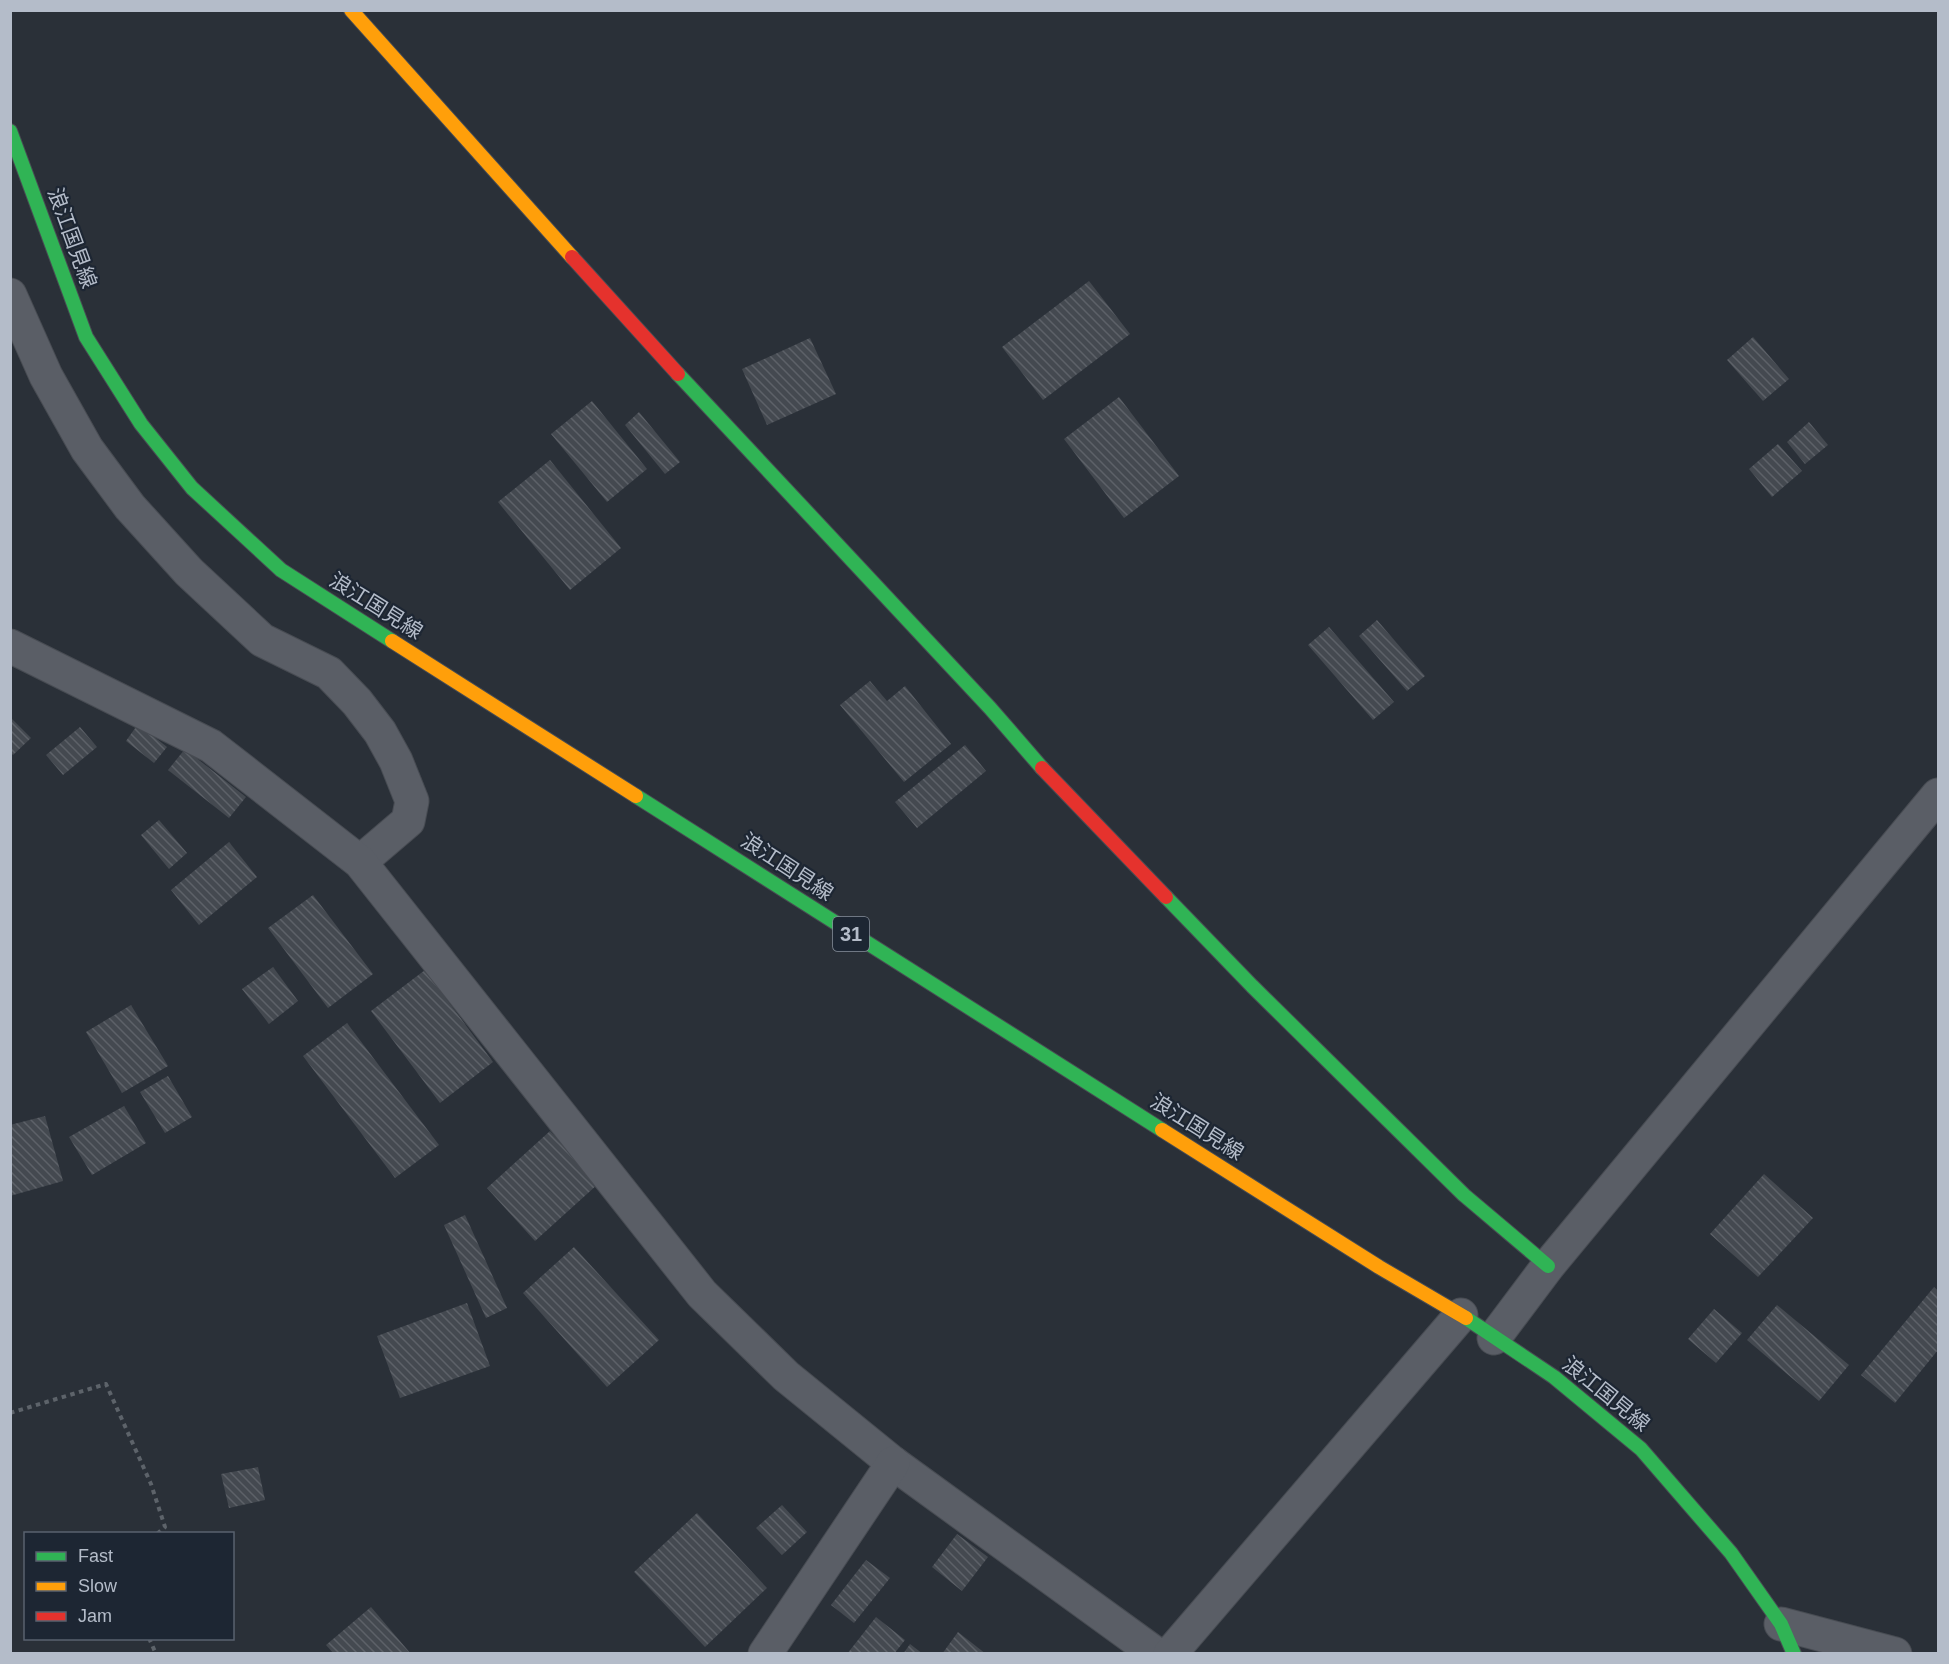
<svg xmlns="http://www.w3.org/2000/svg" width="1949" height="1664" font-family="Arial,'Noto Sans JP',sans-serif">
<style>
.building{fill:url(#building-back-hatch)}
.lines{fill:none;stroke-linecap:round;stroke-linejoin:round}
.street-casing{stroke:#484c53;stroke-width:35}
.fast-casing{stroke:#484c53;stroke-width:16}
.slow-casing{stroke:#484c53;stroke-width:16}
.jam-casing{stroke:#484c53;stroke-width:16}
.path{stroke:#5d636a;stroke-width:4;stroke-dasharray:4.5 4.5;stroke-linecap:butt}
.street{stroke:#5a5e66;stroke-width:33}
.fast{stroke:#30b455;stroke-width:14}
.slow{stroke:#ff9f0a;stroke-width:14}
.jam{stroke:#e5322d;stroke-width:14}
.labels{text-anchor:middle;stroke-width:4.5;stroke-linejoin:round;paint-order:stroke}
.shield{fill:#1d2633;stroke:#878f9c;stroke-width:1.5}
.shield-label{font-size:20px;font-weight:bold;fill:#b4bcc9}
.street-label{font-size:21px;fill:#b4bcc9;stroke:#1d2633}
</style>
<defs>
<pattern id="building-back-hatch" width="6" height="6" patternUnits="userSpaceOnUse" patternTransform="scale(1.5)"><rect width="6" height="6" fill="#444950"/><path d="M-1 5l2 2M0 0l6 6M5-1l2 2" fill="none" stroke="#5d6168"/></pattern>
</defs>
<rect width="100%" height="100%" fill="#2a3038"/>
<g class="building">
<polygon points="1089,281 1130,334 1043,400 1002,347"/>
<polygon points="1753,337 1789,379 1763,401 1727,360"/>
<polygon points="810,338 836,394 767,425 742,369"/>
<polygon points="1119,397 1179,476 1124,518 1064,439"/>
<polygon points="592,401 647,469 607,502 551,434"/>
<polygon points="639,412 680,462 665,474 625,425"/>
<polygon points="1809,422 1828,445 1805,464 1787,442"/>
<polygon points="1778,444 1802,471 1772,497 1749,469"/>
<polygon points="550,460 621,548 570,590 498,502"/>
<polygon points="1377,620 1425,676 1407,691 1359,636"/>
<polygon points="1329,627 1394,702 1373,720 1308,645"/>
<polygon points="870,681 887,701 905,686 951,744 904,782 840,705"/>
<polygon points="10,717 31,738 13,755 10,752"/>
<polygon points="138,724 167,747 154,763 126,741"/>
<polygon points="80,727 97,747 63,775 46,755"/>
<polygon points="965,745 986,771 917,828 895,802"/>
<polygon points="185,749 246,797 229,818 168,770"/>
<polygon points="159,820 187,853 169,869 141,835"/>
<polygon points="229,842 257,877 199,925 171,890"/>
<polygon points="313,895 373,974 328,1008 268,928"/>
<polygon points="273,967 298,1001 269,1024 242,989"/>
<polygon points="425,970 493,1062 440,1103 371,1011"/>
<polygon points="131,1005 168,1066 122,1093 86,1032"/>
<polygon points="347,1023 439,1145 395,1178 303,1056"/>
<polygon points="168,1076 192,1117 165,1133 140,1092"/>
<polygon points="124,1106 146,1143 92,1175 69,1137"/>
<polygon points="45,1116 63,1181 10,1196 10,1125"/>
<polygon points="550,1131 598,1184 535,1241 487,1188"/>
<polygon points="1764,1174 1813,1218 1758,1277 1710,1234"/>
<polygon points="465,1215 507,1308 486,1318 444,1225"/>
<polygon points="574,1247 659,1340 607,1387 523,1293"/>
<polygon points="1934,1287 1938,1291 1938,1350 1895,1403 1861,1375"/>
<polygon points="467,1303 490,1366 400,1398 377,1336"/>
<polygon points="1777,1305 1849,1365 1819,1401 1747,1340"/>
<polygon points="1714,1309 1742,1333 1716,1363 1688,1339"/>
<polygon points="258,1467 265,1500 229,1508 221,1474"/>
<polygon points="782,1505 807,1532 782,1555 756,1528"/>
<polygon points="697,1513 767,1588 705,1647 634,1572"/>
<polygon points="957,1534 988,1557 962,1591 932,1567"/>
<polygon points="866,1560 890,1578 854,1623 831,1605"/>
<polygon points="371,1607 411,1654 334,1654 326,1645"/>
<polygon points="876,1617 905,1640 894,1654 847,1654"/>
<polygon points="958,1632 986,1654 942,1654"/>
<polygon points="910,1644 923,1654 903,1654"/>
</g>
<g class="lines">
<defs>
<g id="street">
<polyline points="10,295 46,376 87,449 130,507 189,572 262,640 329,673 357,702 380,732 396,761 412,801 408,821 360,862"/>
<polyline points="10,646 211,746 360,862 702,1294 786,1376 893,1463 1156,1654"/>
<polyline points="1494,1338 1548,1266 1938,795"/>
<polyline points="1781,1624 1895,1654"/>
<polyline points="765,1654 893,1463"/>
<polyline points="1170,1654 1461,1315"/>
</g>
<g id="fast">
<polyline points="10,131 86,337 141,424 192,488 281,570 392,641"/>
<polyline points="678,374 990,708 1042,768"/>
<polyline points="636,796 1162,1130"/>
<polyline points="1166,897 1252,986 1464,1195 1548,1266"/>
<polyline points="1466,1318 1554,1377 1641,1449 1731,1553 1781,1624 1794,1654"/>
</g>
<g id="slow">
<polyline points="351,10 572,257"/>
<polyline points="392,641 636,796"/>
<polyline points="1162,1130 1379,1267 1466,1318"/>
</g>
<g id="jam">
<polyline points="572,257 678,374"/>
<polyline points="1042,768 1166,897"/>
</g>
</defs>
<use href="#street" class="street-casing"/>
<use href="#fast" class="fast-casing"/>
<use href="#slow" class="slow-casing"/>
<use href="#jam" class="jam-casing"/>
<g class="path">
<polyline points="10,1413 106,1384 151,1484 165,1527 157,1534"/>
<polyline points="149,1638 156,1654"/>
</g>
<use href="#street" class="street"/>
<use href="#fast" class="fast"/>
<use href="#slow" class="slow"/>
<use href="#jam" class="jam"/>
</g>
<g class="labels">
<rect class="shield" x="833" y="917" width="36" height="34" rx="4.5"/>
<g class="shield-label">
<text x="851" y="941">31</text>
</g>
<g class="street-label">
<text transform="translate(72 238) rotate(70)" y="7">浪江国見線</text>
<text transform="translate(376 606) rotate(32)" y="7">浪江国見線</text>
<text transform="translate(787 867) rotate(33)" y="7">浪江国見線</text>
<text transform="translate(1197 1127) rotate(32)" y="7">浪江国見線</text>
<text transform="translate(1606 1394) rotate(39)" y="7">浪江国見線</text>
</g>
</g>
<rect width="1949" height="1664" fill="none" stroke="#b4bcc9" stroke-width="24"/>
<rect x="24" y="1532" width="210" height="108" fill="#1d2633" stroke="#59626f" stroke-width="1.5"/>
<rect x="36" y="1552" width="30" height="9" fill="#30b455" stroke="#59626f" stroke-width="1.5"/>
<text x="78" y="1562" font-size="18" fill="#b4bcc9">Fast</text>
<rect x="36" y="1582" width="30" height="9" fill="#ff9f0a" stroke="#59626f" stroke-width="1.5"/>
<text x="78" y="1592" font-size="18" fill="#b4bcc9">Slow</text>
<rect x="36" y="1612" width="30" height="9" fill="#e5322d" stroke="#59626f" stroke-width="1.5"/>
<text x="78" y="1622" font-size="18" fill="#b4bcc9">Jam</text>
</svg>
